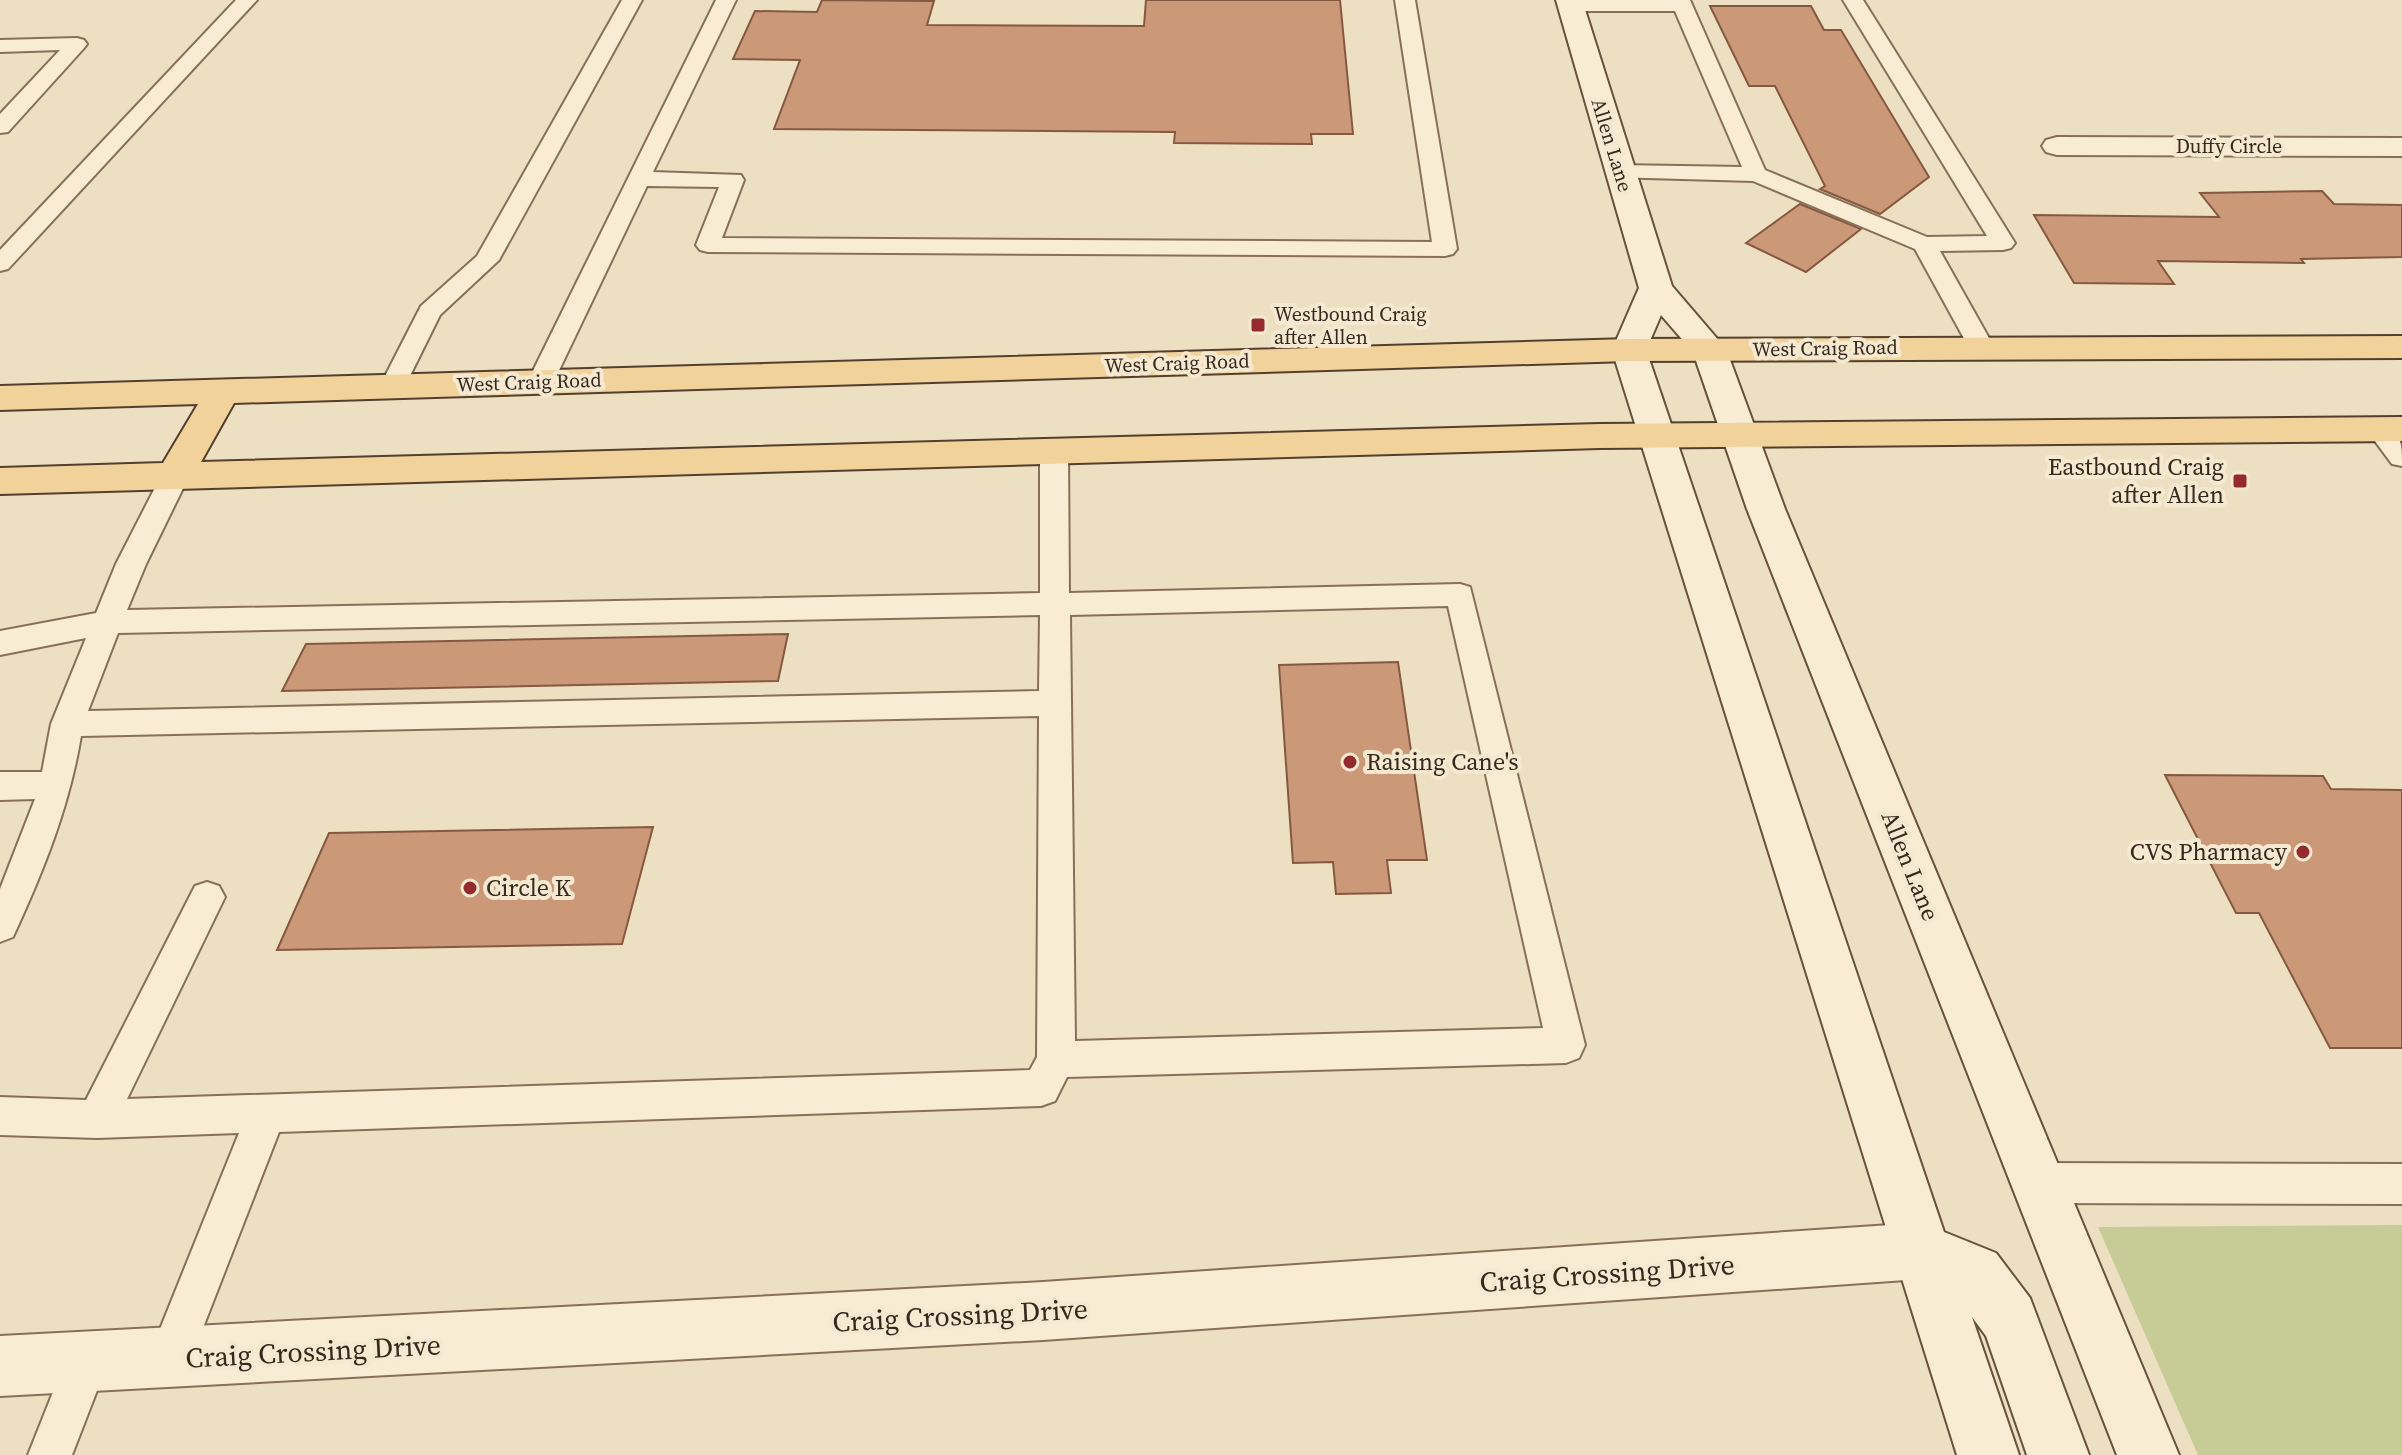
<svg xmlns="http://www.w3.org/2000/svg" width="2402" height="1455" font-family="'Source Serif 4',serif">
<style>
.green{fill:#c7cb96}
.building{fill:#cb9878;stroke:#855940;stroke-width:2}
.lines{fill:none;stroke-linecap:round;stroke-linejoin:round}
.lane-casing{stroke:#877059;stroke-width:4}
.street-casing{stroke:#877059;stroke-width:4}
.secondary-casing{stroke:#68513d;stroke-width:4}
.primary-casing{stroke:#543e2e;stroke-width:4}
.lane{fill:#f8ecd5;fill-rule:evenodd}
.street{fill:#f8ecd5;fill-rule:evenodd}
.secondary{fill:#f8ecd5;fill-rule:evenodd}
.primary{fill:#f0d29a;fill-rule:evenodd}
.poi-dot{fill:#952a2f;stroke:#f5e9d1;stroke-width:3}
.labels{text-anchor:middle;stroke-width:8;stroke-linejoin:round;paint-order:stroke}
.far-street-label{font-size:20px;fill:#37291d;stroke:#f5e9d1}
.far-poi-label{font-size:20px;fill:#37291d;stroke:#f5e9d1;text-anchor:start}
.poi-label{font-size:24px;fill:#37291d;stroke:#f5e9d1;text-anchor:end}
.street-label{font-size:24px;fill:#37291d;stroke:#f5e9d1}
.near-street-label{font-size:28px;fill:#37291d;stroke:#f5e9d1}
</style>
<rect width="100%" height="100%" fill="#eddfc2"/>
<polygon class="green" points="2402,1225 2402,1455 2198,1455 2098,1227"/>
<g class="building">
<polygon points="822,0 934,1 927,25 1144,26 1146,0 1340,0 1353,134 1311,134 1312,144 1174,143 1175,132 774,129 800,60 733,59 755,11 817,12"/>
<polygon points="1710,6 1811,6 1824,30 1841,30 1929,177 1880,214 1820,189 1825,186 1775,86 1749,86"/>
<polygon points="2322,191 2334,204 2402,205 2402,257 2301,259 2304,263 2158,261 2174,284 2074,283 2034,215 2219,217 2200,193"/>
<polygon points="1800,204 1861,229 1806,272 1746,243"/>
<polygon points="788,634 778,681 282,691 306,644"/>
<polygon points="1398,662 1427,860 1387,860 1391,893 1336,894 1333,862 1293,863 1279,665"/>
<polygon points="2165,775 2323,776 2331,789 2402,790 2402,1048 2330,1048 2259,913 2236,913"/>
<polygon points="653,827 622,944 277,950 329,833"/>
</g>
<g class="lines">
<defs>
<g id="lane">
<polygon points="236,0 257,0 8,269 0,271 0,250"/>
<polygon points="622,0 642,0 499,260 440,315 402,392 393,394 384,392 380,386 421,306 477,256"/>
<polygon points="716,0 736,0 653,172 741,175 744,180 722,238 1432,242 1395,0 1415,0 1457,249 1453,254 1445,256 708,252 700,250 696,245 719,187 647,186 554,381 550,387 541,389 532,387 528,381"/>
<polygon points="1567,0 1690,0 1765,170 1927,237 1987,236 1843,0 1863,0 2015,243 2011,248 2003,250 1940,251 1994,347 1990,353 1972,353 1915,249 1753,181 1611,177 1608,172 1619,165 1742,167 1675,11 1570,11 1560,5"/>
<polygon points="77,38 84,40 87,44 84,48 8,132 0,133 0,114 60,50 0,52 0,40"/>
<path d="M2379 420C2402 427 2402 446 2402 466L2392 464 2366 429 2370 423Z"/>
<path d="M1054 440 1064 443 1068 449 1069 593 1460 584 1470 587 1585 1045 1579 1058 1566 1063 1067 1077 1055 1101 1041 1106 279 1132 185 1374 170 1381 155 1374 148 1359 239 1133 97 1138 0 1135V1097L86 1100 195 886 207 882 219 886 225 897 127 1099 1030 1070 1037 1057 1039 716 81 736C69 808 43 872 13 937L0 942V889L35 799 0 800V772H42L51 724 86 638 0 655V631L96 613 116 564 161 476 165 469 175 467 185 469 189 476 146 564 127 610 1040 593V449L1044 443ZM1448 606 1543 1028 1075 1041 1070 615ZM1040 615 1039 691 88 711 118 633Z"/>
<polygon points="2038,1163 2402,1164 2402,1204 2038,1203 2024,1197 2018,1183 2024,1169"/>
<polygon points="86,1340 101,1347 108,1362 72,1455 28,1455 71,1347"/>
</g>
<g id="street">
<polygon points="2057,137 2402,138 2402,156 2057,155 2046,152 2042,146 2046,140"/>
<polygon points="1920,1223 1940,1231 1948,1251 1940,1271 1920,1279 1043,1340 0,1396 0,1336 1043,1282"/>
</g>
<polygon id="secondary" points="1556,0 1582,0 1672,286 1726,349 1785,509 2179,1455 2117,1455 1747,509 1693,352 1661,315 1646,350 1944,1232 1996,1253 2030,1298 2089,1455 2027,1455 1986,1336 1972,1317 2019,1455 1957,1455 1612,350 1639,288"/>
<polygon id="primary" points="2402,336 2402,358 1629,361 234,403 201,462 1600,424 2402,417 2402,441 1600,448 0,494 0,468 163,463 198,404 0,410 0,386 1629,339"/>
</defs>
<use href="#lane" class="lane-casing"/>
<use href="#street" class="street-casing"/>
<use href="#secondary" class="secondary-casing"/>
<use href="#primary" class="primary-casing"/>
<use href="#lane" class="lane"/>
<use href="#street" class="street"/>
<use href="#secondary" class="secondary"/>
<use href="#primary" class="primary"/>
</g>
<g class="poi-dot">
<rect x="1250" y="317" width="16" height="16" rx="4"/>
<rect x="2232" y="473" width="16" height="16" rx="4"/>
<circle cx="1350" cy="762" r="8"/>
<circle cx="2303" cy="852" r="8"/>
<circle cx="470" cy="888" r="8"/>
</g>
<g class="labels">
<g class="far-street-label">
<text transform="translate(1612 145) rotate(73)" y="7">Allen Lane</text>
<text x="2229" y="153">Duffy Circle</text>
<text transform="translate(1825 348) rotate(-1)" y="7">West Craig Road</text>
<text transform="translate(1177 363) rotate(-2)" y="7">West Craig Road</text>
<text transform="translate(529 382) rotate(-2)" y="7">West Craig Road</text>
</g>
<g class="far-poi-label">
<text x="1274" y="321">Westbound Craig<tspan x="1274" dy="23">after Allen</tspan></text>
</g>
<g class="poi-label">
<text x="2224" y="475">Eastbound Craig<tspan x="2224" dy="28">after Allen</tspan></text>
<text x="1366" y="770" text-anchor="start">Raising Cane's</text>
<text x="2287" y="860">CVS Pharmacy</text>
<text x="486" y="896" text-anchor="start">Circle K</text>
</g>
<g class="street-label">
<text transform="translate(1910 866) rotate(68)" y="8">Allen Lane</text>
</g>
<g class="near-street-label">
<text transform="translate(1607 1273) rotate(-4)" y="10">Craig Crossing Drive</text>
<text transform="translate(960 1315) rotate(-3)" y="10">Craig Crossing Drive</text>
<text transform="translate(313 1351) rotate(-3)" y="10">Craig Crossing Drive</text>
</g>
</g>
</svg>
